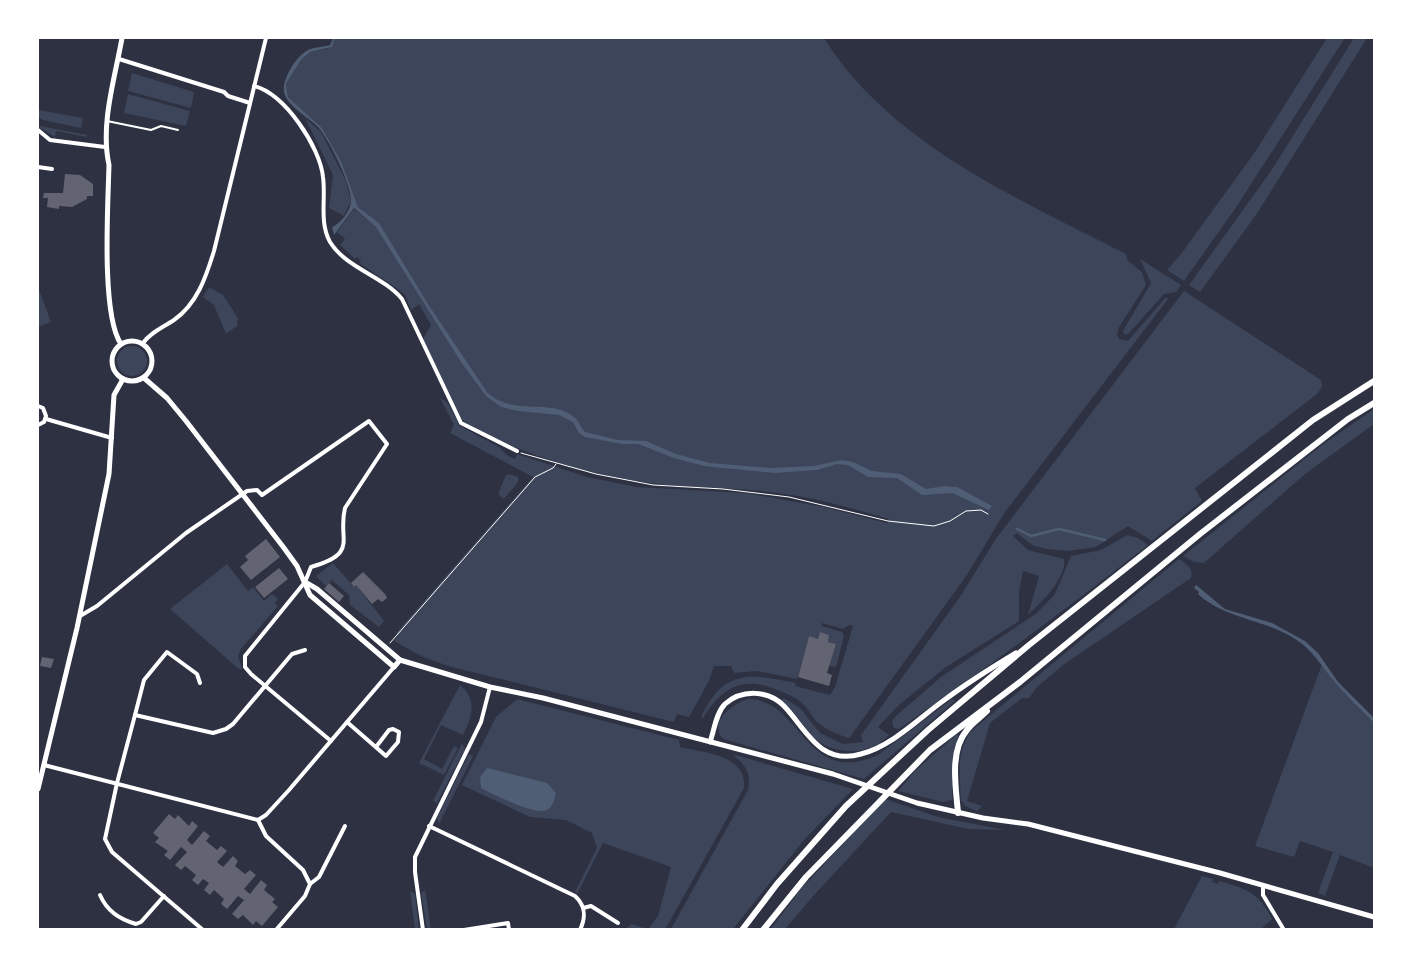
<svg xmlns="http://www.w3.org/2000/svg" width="1412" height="967" font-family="Manrope,sans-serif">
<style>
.green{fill:#3c4559}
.water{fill:#4f5d75}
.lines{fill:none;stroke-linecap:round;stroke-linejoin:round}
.stream{stroke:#4f5d75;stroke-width:2.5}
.building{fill:#626471}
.path{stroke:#fff;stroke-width:1}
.service{stroke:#fff;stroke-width:2}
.minor{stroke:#fff;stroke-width:4}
.tertiary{stroke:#fff;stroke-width:5}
.primary{stroke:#fff;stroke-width:6}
</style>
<rect width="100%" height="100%" fill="#2d3142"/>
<g class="green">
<path d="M335 38H824C890 144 1019 199 1126 254L1127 260 1142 272 1146 285 1119 327 1117 334 1119 339 1128 341 1166 297 1168 299 1005 512 967 575 850 737 848 738C837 734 826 730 817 722 812 717 809 709 803 704 797 698 788 694 780 691 744 675 723 686 703 718L701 717C724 668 751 674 796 683L795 686 830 695 835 687 853 626 849 625 843 629 822 623V626L842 632 844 636 836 667 829 666 836 644 828 642 829 635 820 632 818 639 809 636 797 679 757 671 734 673 731 666H714L709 681 689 717 677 714 674 722 448 666 423 657 394 641 398 635 396 633 533 477 450 433 454 425 440 398 447 402 460 426 499 447 508 456 515 459 517 454 587 477 637 487 746 493 824 507 887 523 889 519C855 509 820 499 785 494 740 487 694 489 649 483 584 474 523 455 466 423L460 417 423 339 431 325 419 304 411 310 405 295 398 289 359 263 361 261 357 257 355 259 340 245 345 239 337 232 354 209 376 227 379 223 358 207 341 161 322 128 288 97 286 84 301 60 310 52 330 48Z"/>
<polygon points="1327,38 1345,38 1237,206 1184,281 1167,270 1181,254 1255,152"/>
<polygon points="1354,38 1367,38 1256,215 1200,292 1189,285 1271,171"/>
<polygon points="132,73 194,92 191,108 128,91"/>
<polygon points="128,94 190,111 186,126 124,113"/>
<polygon points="38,110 83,118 81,128 43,120 38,117"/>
<polygon points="305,118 321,132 346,181 351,201 344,216 329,208 333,175"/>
<polygon points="40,126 87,135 87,137 56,131 55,137 40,128"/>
<polygon points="1140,259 1181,285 1176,292 1164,294 1129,333 1125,335 1123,331 1151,283"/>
<polygon points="38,287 51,322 38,327"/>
<polygon points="209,287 223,295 238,318 237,326 226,334 214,305 203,297"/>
<path d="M1184 291 1321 380 1322 387 1317 394 1195 488 1202 501 1152 541 1128 526 1096 547 1068 551 1046 549 1032 545 1017 533 1013 536 1028 550 1064 559C1067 578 1041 603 1028 615L1039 576 1023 571 1019 592V621L946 667 899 705 878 727 889 735C871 755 840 756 818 741 804 731 793 714 782 700L784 698 800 708 820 733 843 744 863 742 861 735 962 594 995 540Z"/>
<circle cx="132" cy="361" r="15"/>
<polygon points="1374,409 1374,424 1305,474 1204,563 1194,562 1183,556 1322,445"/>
<polygon points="509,474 518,477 518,482 504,499 498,494 506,475"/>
<path d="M1127 535 1138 538 1148 545C1067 609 984 670 899 729L894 728 892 722 896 716 941 677 1037 613 1055 594 1071 556 1101 550Z"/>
<path d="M1179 559C1186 564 1194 568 1191 578L1063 665 1037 687 1029 698H1022L990 723 967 801 982 806 977 811 965 806 961 800C960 775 956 752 971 731Z"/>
<polygon points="333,563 354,587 356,585 384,621 379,627 350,605 349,595 332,580 326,586 316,576"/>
<polygon points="227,564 248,591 253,587 264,601 272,594 278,599 275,603 278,606 241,649 238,656 242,668 240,670 170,609"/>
<polygon points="1322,664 1334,681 1374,723 1374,868 1340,855 1325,896 1318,893 1333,852 1300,841 1294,857 1255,846"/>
<path d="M460 685C478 700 472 717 463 735L441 725 424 759 442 769 454 746 458 748 444 775 419 763Z"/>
<path d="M517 699 679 740 680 747C704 753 747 754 744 788L665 930 626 929 631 924 648 929 658 916 671 867 603 843 577 894 575 892 597 848 592 833 566 820 530 817 462 785 496 717Z"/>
<path d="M748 699C802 699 805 788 878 755L952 699 955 701 864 779 723 739C708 722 732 704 748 699Z"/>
<polygon points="957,734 959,736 953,754 952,800 943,802 898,791 915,771"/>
<polygon points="462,743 465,749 437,803 433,801"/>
<polygon points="469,754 473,756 439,824 437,818"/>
<path d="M732 754 853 789 804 840 733 929H671L748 790C752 772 744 764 732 754Z"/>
<polygon points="885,799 938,817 1005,830 968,829 891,812 815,894 785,929 770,930 801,889"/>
<path d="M1202 876 1213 879 1212 882 1218 884 1219 881C1246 888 1259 893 1272 919L1261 929H1174Z"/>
<polygon points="425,890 431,929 427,929 421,893"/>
<polygon points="410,891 415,894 419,929 415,929"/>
</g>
<g class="water">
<path d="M333 38H335L332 47 310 52 301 60 286 84 288 97 322 128 341 161 358 207 379 223 428 304 487 392C513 417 548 398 573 416 579 420 580 427 585 432L618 440 646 441 676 454 710 463 770 468 814 466 842 460 853 462 872 471 901 474 926 489 944 486 957 487 992 506 989 510 952 493 922 495 897 478 868 477 848 465 837 464 817 470 775 473 704 466 674 458 638 444H622L585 437 579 433 573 422 559 415 518 411 501 407 486 396 461 362 376 227 354 208 334 235 332 227C341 223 351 211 351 200 351 184 329 139 318 127 309 118 286 105 284 92 282 79 296 56 308 50 314 47 323 47 330 45Z"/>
<path d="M1196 585 1225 609 1272 623 1305 641 1318 653 1338 682 1374 718V723C1361 709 1346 696 1334 681 1321 666 1313 650 1295 639 1264 619 1225 619 1198 594L1199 592 1194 588Z"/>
<path d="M487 768 547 783 556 793C554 800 553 807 547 810 535 816 493 794 481 788L480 777Z"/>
</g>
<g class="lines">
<polyline class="stream" points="1017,529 1031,536 1059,529 1105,540"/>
</g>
<g class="building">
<polygon points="65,174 80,175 93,184 93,196 87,196 87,199 72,207 59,206 59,209 47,207 48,198 43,198 44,193 63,193"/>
<polygon points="266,539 280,557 251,580 240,567 248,560 245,556"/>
<polygon points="279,568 288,579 264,598 255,587"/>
<polygon points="363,572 385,594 387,598 382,602 378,599 372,604 356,585 354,587 351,583"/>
<polygon points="329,583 344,596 339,602 324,589"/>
<polygon points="820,632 829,635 828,642 836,644 827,673 832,675 829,686 798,677 809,636 818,639"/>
<polygon points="42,657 54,659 51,668 40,666"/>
<polygon points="169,814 175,819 178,815 189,826 192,821 198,826 187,840 192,845 204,831 210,836 206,841 217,850 221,846 227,851 217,862 223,867 233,856 238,861 235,866 245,874 250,870 256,875 244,889 250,894 261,880 267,885 264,890 275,899 272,902 278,907 262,926 256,921 253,925 243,915 238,919 232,914 244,900 238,896 227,909 221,904 224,899 214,890 210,895 204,890 209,883 203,879 198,885 192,880 196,875 185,866 181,870 175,865 187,852 181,847 170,860 164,855 168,851 155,842 159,838 153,833"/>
</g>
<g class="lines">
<g class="path">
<polyline points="521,453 596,474 653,485 723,489 789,497 888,521 934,526 950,521 966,511 981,510 988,514"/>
<polyline points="390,643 535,477 553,468 556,464"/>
</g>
<polyline class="service" points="107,121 151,130 161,126 178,130"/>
<g class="minor">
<polyline points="119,59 224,92 228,96 250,103"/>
<path d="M254 86C285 94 320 147 323 177 326 199 319 222 330 242 346 268 383 276 402 299L461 423 517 451"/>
<polyline points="38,130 50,140 105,147"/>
<polyline points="38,167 52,169"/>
<path d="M143 343C151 332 162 328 174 320 197 304 206 277 214 251L266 38"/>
<polyline points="38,406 43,408 46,416 44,422 38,425"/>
<polyline points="46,419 112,438"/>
<path d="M80 616 97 606 186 533 247 491 257 490 262 495 369 421 387 444 345 508C337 540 360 553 311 567L305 582 245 656V667L251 674 331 741"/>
<polyline points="135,715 144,680 167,652 197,674 200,683"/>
<polyline points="347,722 386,756 398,742 399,732 393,729 389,730 376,747"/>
<polyline points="44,765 258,820 266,815 289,790 394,667"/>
<polyline points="258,820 266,836 303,870 310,884 305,896 276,930"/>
<path d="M429 826 575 896C586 906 586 917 580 930"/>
<polyline points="310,884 319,877 345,826"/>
<polyline points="1263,887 1263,895 1284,930"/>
<path d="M100 895C107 911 119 919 136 924L141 922 164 896"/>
<polyline points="583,908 591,906 618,923"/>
<polyline points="203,930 112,852 105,839 117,783 135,715 213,733 226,729 233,724 292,654 305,650"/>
<polyline points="423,930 415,872 415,857 481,722 490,687"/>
<polyline points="464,930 508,923 509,930"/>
</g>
<g class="tertiary">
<circle cx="132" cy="361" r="20"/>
<path d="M121 344C101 315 108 204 109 165 100 124 115 78 122 38"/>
<polyline points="144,378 167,398 186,421 284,548 297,566 310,595 394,667 400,660"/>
<polyline points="305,582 317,589 400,660 490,687 543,698 833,774 917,803 983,818 1028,824 1220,873 1374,917"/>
<path d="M710 742C714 731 716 713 725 704 742 689 768 690 784 706 806 729 820 766 861 754 892 746 918 719 943 701 967 683 991 668 1016 653"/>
<polyline points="38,789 77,628 109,474 114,395 123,379"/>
</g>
<g class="primary">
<path d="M958 813C956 788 949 751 967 730 972 723 981 717 987 711"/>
<polyline points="742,930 777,884 846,806 928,730 1029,645 1313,420 1374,381"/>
<polyline points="763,930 806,877 930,750 1020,682 1200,534 1348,419 1374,403"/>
</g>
</g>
<rect width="1412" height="967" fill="none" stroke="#ffffff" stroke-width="78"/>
</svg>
